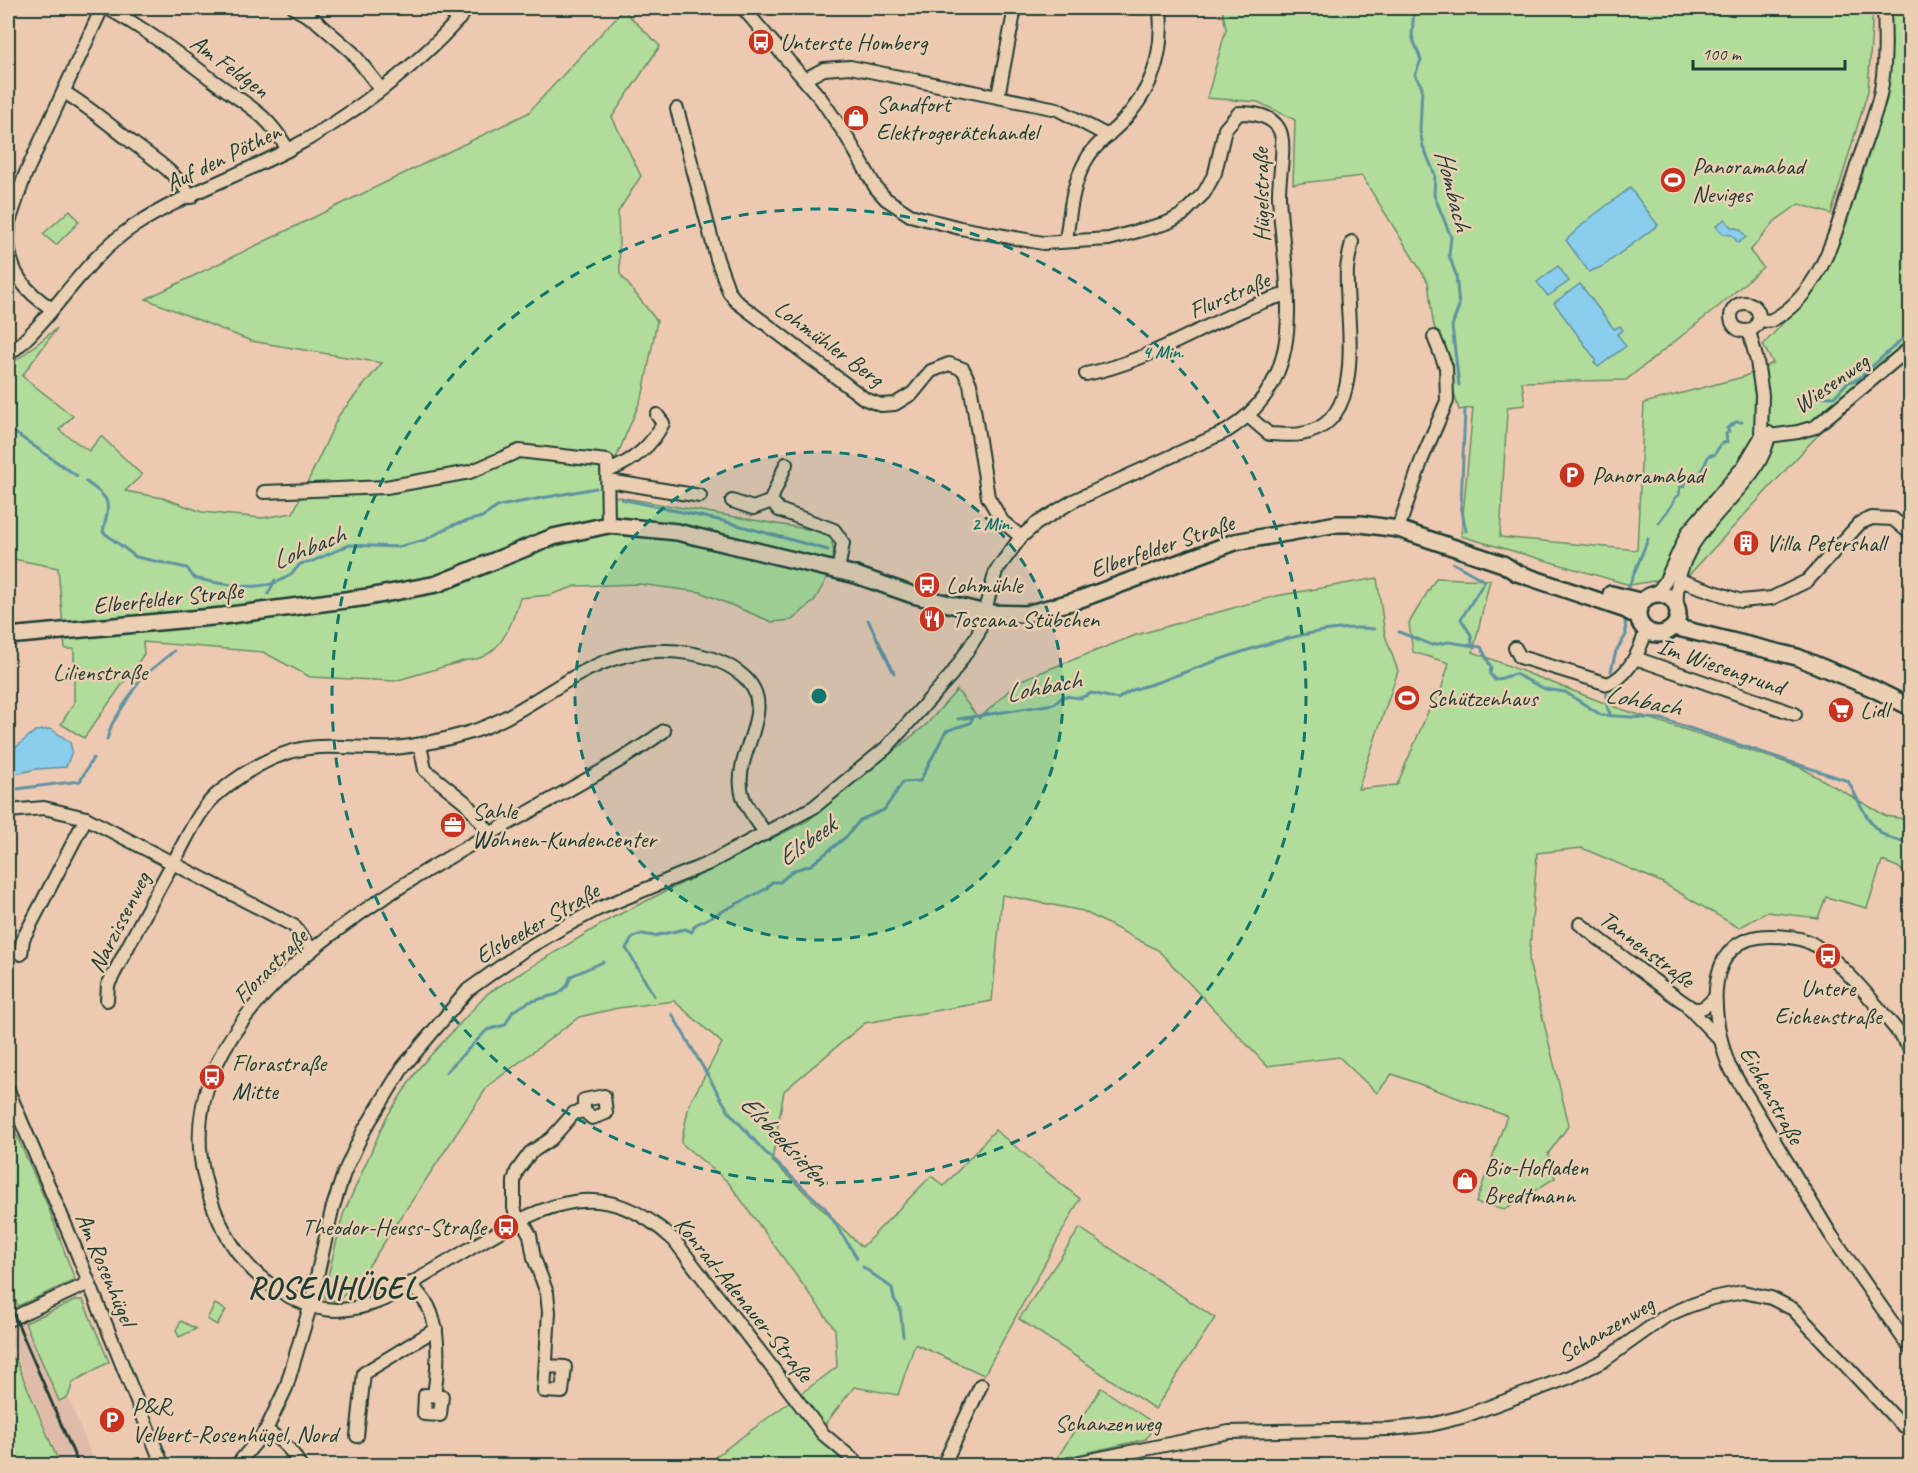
<svg xmlns="http://www.w3.org/2000/svg" width="1918" height="1473" font-family="Caveat,sans-serif">
<style>
.built{fill:#e0bba9}
.green{fill:#b1dc9a;stroke:#688c67;stroke-width:1.5}
.water{fill:#8bcdec;stroke:#6093a2;stroke-width:1.5}
.lines{fill:none;stroke-linecap:round;stroke-linejoin:round}
.stream{stroke:#6093a2;stroke-width:3}
.minor-casing{stroke:#1f3d34;stroke-width:16}
.major-casing{stroke:#1f3d34;stroke-width:20}
.minor{stroke:#ebcfb2;stroke-width:12}
.major{stroke:#ebcfb2;stroke-width:15}
.rail{stroke:#1f3d34;stroke-width:3}
.ring{fill:none;stroke:#0f766e;stroke-width:3;stroke-dasharray:10 8}
.labels{text-anchor:middle;stroke-width:5;stroke-linejoin:round;paint-order:stroke}
.poi-label{font-size:24px;fill:#1f3d34;stroke:#ebcfb2;text-anchor:start}
.street-label{font-size:24px;fill:#1f3d34;stroke:#ebcfb2}
.park-label{font-size:24px;fill:#264539;stroke:#ebcfb2}
.water-label{font-size:26px;font-style:italic;fill:#24443d;stroke:#ebcfb2}
.district-label{font-size:30px;font-weight:bold;letter-spacing:1.5px;fill:#1f3d34;stroke:#ebcfb2}
.centre{fill:#0f766e;stroke:#ebcfb2;stroke-width:3}
.ring-label{font-size:18px;text-anchor:middle;font-weight:bold;fill:#0f766e;stroke:#ebcfb2;stroke-width:5;stroke-linejoin:round;paint-order:stroke}
</style>
<rect width="100%" height="100%" fill="#eec9b2"/>
<filter id="ink" filterUnits="userSpaceOnUse"><feTurbulence type="fractalNoise" baseFrequency=".0167" numOctaves="2"/><feDisplacementMap in="SourceGraphic" scale="12" xChannelSelector="R" yChannelSelector="G"/><feConvolveMatrix kernelMatrix="1 2 1 2 8 2 1 2 1" color-interpolation-filters="sRGB"/></filter>
<g filter="url(#ink)">
<polygon class="built" points="8,1283 59,1400 68,1397 93,1459 86,1462 87,1465 62,1465 54,1448 8,1336"/>
<g class="green">
<polygon points="1222,8 1873,8 1868,91 1831,214 1799,204 1775,221 1750,251 1763,267 1718,307 1626,380 1522,382 1525,405 1508,407 1507,412 1500,537 1637,550 1644,403 1743,377 1773,363 1763,345 1812,291 1824,274 1847,221 1887,99 1892,41 1889,8 1910,8 1910,343 1852,398 1689,575 1630,585 1461,536 1473,408 1459,410 1433,322 1428,282 1362,176 1293,184 1295,120 1258,102 1207,98 1226,29"/>
<path d="M623 10 660 46 612 117 641 176 618 212 620 274 657 321 643 394 601 494 830 533 836 562 814 601 792 620 772 622 700 592 639 584 576 586 550 595 520 598C512 625 499 660 467 660L395 681 310 677 263 652 143 642 144 654 84 738 61 724 74 703V649H65L58 568 8 558V367L57 328 22 376 73 416 59 430 89 451 101 436 142 475 125 491 163 498 202 512 262 518 293 513 339 415 382 363 251 341 146 299 528 113Z"/>
<polygon points="70,210 79,222 56,245 43,234"/>
<polygon points="1377,578 1385,635 1398,671 1358,789 1397,785 1430,707 1440,694 1449,663 1413,652 1409,623 1436,578 1490,580 1473,652 1612,706 1800,767 1886,816 1910,820 1910,879 1898,867 1882,861 1867,908 1826,897 1818,918 1767,912 1739,928 1661,882 1582,848 1537,853 1529,962 1569,1125 1548,1154 1555,1178 1505,1209 1476,1203 1507,1116 1392,1074 1377,1093 1339,1057 1267,1066 1158,950 1083,911 1002,895 992,1001 865,1023 784,1091 772,1161 862,1247 931,1176 944,1186 995,1130 1080,1199 984,1375 915,1344 898,1395 854,1387 816,1436 848,1465 704,1465 837,1367 835,1329 728,1182 681,1143 689,1105 722,1043 674,1001 618,1008 579,1017 488,1086 360,1279 337,1302 323,1297 343,1215 386,1118 418,1069 488,993 610,919 807,821 927,724 957,690 979,719 1019,681 1136,635 1276,596"/>
<polygon points="8,1116 47,1204 75,1280 18,1306 8,1283"/>
<polygon points="1080,1228 1215,1318 1155,1409 1019,1319"/>
<polygon points="76,1300 83,1300 109,1362 73,1382 68,1397 59,1401 25,1323"/>
<polygon points="215,1304 226,1310 217,1325 207,1319"/>
<polygon points="181,1321 196,1329 179,1337 176,1330"/>
<polygon points="8,1345 12,1359 15,1358 60,1465 8,1465"/>
<polygon points="1101,1388 1155,1424 1146,1439 1056,1460"/>
<polygon points="1151,1451 1140,1465 1084,1466"/>
</g>
<g class="water">
<polygon points="1630,188 1658,225 1603,266 1589,272 1566,240 1590,218"/>
<polygon points="1725,219 1731,227 1740,229 1746,237 1738,243 1732,235 1723,234 1716,226"/>
<polygon points="1558,266 1569,281 1548,296 1537,282"/>
<polygon points="1580,284 1614,329 1620,326 1623,330 1617,334 1626,346 1598,367 1594,362 1596,360 1554,303"/>
<polygon points="51,729 70,742 72,751 66,767 36,769 8,776 8,754 35,731"/>
</g>
<g class="lines">
<g class="stream">
<polyline points="1414,8 1412,36 1421,60 1415,75 1422,87 1420,131 1423,146 1435,175 1434,195 1451,237 1449,255 1456,275 1459,306 1452,326 1459,385"/>
<polyline points="1795,396 1834,397 1847,383 1858,379 1910,332"/>
<polyline points="1465,410 1461,506 1466,531"/>
<polyline points="8,428 77,476"/>
<path d="M85 481C112 500 110 501 103 532L136 557 187 568 194 578C227 585 277 598 300 564L313 561 349 545 398 547 425 540 453 525 482 517 499 506 596 488"/>
<polyline points="621,499 723,521 828,550"/>
<path d="M1659 523C1663 513 1673 508 1675 498L1679 495 1680 487 1684 486 1687 479 1701 473 1709 455H1714L1721 444 1727 442 1726 434 1729 431 1727 428 1736 422H1742"/>
<polyline points="1453,563 1485,581 1461,619 1471,635 1472,643"/>
<polyline points="1629,586 1648,539"/>
<polyline points="268,594 275,580"/>
<polyline points="868,620 894,673"/>
<path d="M1399 632 1432 645 1449 642 1481 647 1491 667 1490 674 1495 680 1515 674 1545 689 1565 692 1601 715 1662 719 1848 781C1864 809 1872 843 1910 841"/>
<polyline points="1611,671 1616,651 1626,635 1625,620"/>
<polyline points="1607,692 1607,707 1611,716"/>
<path d="M958 719 1054 704 1064 696 1080 698 1092 693 1118 699C1132 687 1147 687 1164 680 1220 659 1317 621 1374 629"/>
<polyline points="107,739 112,724 141,678 174,651"/>
<polyline points="8,790 80,781 93,758"/>
<polyline points="654,996 626,948 633,937 642,934 654,936 685,929 692,932 695,925 766,889 772,882 780,882 794,870 811,865 847,836 860,820 884,810 903,782 920,781 946,731 970,723 973,717"/>
<polyline points="672,1014 729,1112 764,1151 826,1209 857,1258"/>
<polyline points="446,1072 487,1030 505,1025 513,1011 529,1002 558,994 567,986 571,976 603,962"/>
<polyline points="863,1267 892,1288 894,1299 900,1308 903,1336"/>
</g>
<defs>
<g id="minor">
<path d="M107 8C144 28 177 53 211 79 244 104 266 111 288 150"/>
<polyline points="294,8 315,20 352,52 381,89"/>
<polyline points="445,8 459,19"/>
<polyline points="805,79 824,69 850,67 1057,109 1108,136"/>
<path d="M64 92C90 108 106 122 129 140 152 158 175 171 191 197"/>
<polyline points="998,96 1015,8"/>
<polyline points="677,109 717,259 729,292 737,302 865,399 881,405 895,404 913,393 931,371 949,364 963,369 970,384 988,497 1002,521 1021,537"/>
<polyline points="8,240 9,222 25,175 102,8"/>
<path d="M8 241C10 274 25 291 52 309"/>
<path d="M1066 241C1070 212 1072 182 1088 157 1095 145 1110 134 1120 124 1153 90 1164 54 1160 8"/>
<circle cx="1745" cy="317" r="14"/>
<path d="M1759 320 1770 321C1825 294 1838 221 1856 169 1864 144 1874 120 1880 95 1886 66 1885 37 1884 8"/>
<path d="M8 355C54 318 81 262 131 228 179 196 235 177 286 151 348 119 424 62 468 8"/>
<path d="M1086 374C1158 360 1217 314 1287 294"/>
<path d="M1249 417 1269 434C1279 434 1291 436 1301 434 1371 423 1344 315 1347 269 1348 260 1350 251 1352 242"/>
<polyline points="1762,437 1798,432 1815,427 1910,348"/>
<polyline points="786,464 771,500 779,510 834,530 843,543 838,571"/>
<path d="M608 471C633 461 651 447 663 423L657 415"/>
<polyline points="609,481 700,496"/>
<polyline points="264,492 386,487 470,472 519,451 607,461 608,525"/>
<polyline points="732,501 753,508 772,501"/>
<polyline points="1398,529 1422,459 1447,401 1446,367 1434,337"/>
<polyline points="1679,580 1741,601 1772,598 1807,581 1860,523 1872,518 1893,519 1910,533"/>
<polyline points="1656,594 1665,582 1688,532 1743,467 1761,437 1762,395 1757,361 1749,331"/>
<path d="M1677 604C1671 527 1763 492 1769 433"/>
<path d="M1515 648 1520 657 1608 684C1630 675 1640 651 1646 630"/>
<polyline points="1635,658 1795,714"/>
<path d="M664 731C531 830 155 960 204 1176 213 1215 234 1259 268 1283 309 1312 339 1318 385 1299 416 1281 446 1263 476 1245 548 1202 603 1174 674 1240L823 1434 861 1466"/>
<polyline points="420,745 425,770 465,802 489,832"/>
<polyline points="8,811 44,808 86,818 294,926 312,950"/>
<path d="M1580 924C1594 935 1688 1008 1695 1009 1703 1010 1709 1004 1714 998"/>
<polyline points="21,954 23,939 86,818"/>
<path d="M107 1000 108 985C131 941 153 897 178 854 190 832 201 806 221 791 249 768 283 748 320 747 344 746 369 749 393 748 418 746 443 740 468 733 529 715 573 664 636 653 669 647 716 653 742 675 780 706 736 749 741 787 742 804 757 820 766 834"/>
<polyline points="1688,1007 1718,1038"/>
<path d="M1910 1048C1891 1022 1835 951 1806 941 1796 937 1781 936 1770 936 1699 936 1712 1021 1729 1066L1831 1235 1910 1348"/>
<polyline points="8,1090 73,1243 163,1466"/>
<path d="M411 1283C416 1291 423 1298 428 1306 441 1331 438 1369 434 1395"/>
<polyline points="8,1320 89,1283"/>
<polyline points="546,1366 565,1367 562,1392 544,1391 549,1312 547,1293 534,1258 530,1235 524,1224 518,1220 514,1208 514,1181 517,1171 530,1153 551,1139 574,1113 584,1111 592,1118 606,1113 604,1096 584,1100 584,1111"/>
<polygon points="425,1395 442,1396 440,1415 424,1414"/>
<path d="M266 1430C281 1440 292 1449 300 1466"/>
<polyline points="357,1436 364,1373 436,1329"/>
<path d="M236 1466 266 1430 286 1388 310 1307 332 1210 344 1173 363 1132 403 1067 468 990 524 950 560 929 598 909 707 864 814 807 886 748 952 674 978 634 996 571 1021 537 1036 524 1073 501 1227 431C1314 376 1284 284 1279 197 1278 179 1287 144 1279 129 1271 115 1254 113 1239 113L1225 129 1215 173 1204 193 1182 215 1167 223 1109 239 1043 243 960 228 910 215 886 199 876 188 847 137 821 99 743 8"/>
<polyline points="943,1466 981,1385"/>
<polyline points="1061,1466 1229,1432 1390,1429 1430,1425 1462,1417 1570,1377 1603,1361 1666,1316 1689,1306 1712,1298 1743,1292 1771,1298 1793,1309 1897,1420 1904,1426 1910,1424"/>
</g>
<g id="major">
<circle cx="1658" cy="614" r="20"/>
<polyline points="1611,594 1643,602"/>
<polyline points="1674,627 1797,657 1872,688 1910,707"/>
<polyline points="8,636 223,616 368,597 437,584 553,537 608,525 677,532 856,575 913,595 985,613 1026,614 1075,601 1235,542 1337,524 1361,524 1398,529 1503,564 1517,573 1626,610 1638,617"/>
</g>
</defs>
<use href="#minor" class="minor-casing"/>
<use href="#major" class="major-casing"/>
<use href="#minor" class="minor"/>
<use href="#major" class="major"/>
<polyline class="rail" points="8,1301 79,1466"/>
</g>
</g>
<circle cx="819" cy="696" r="244" fill="#0f766e" fill-opacity=".12"/>
<g class="ring">
<circle cx="819" cy="696" r="244"/>
<circle cx="819" cy="696" r="487"/>
</g>
<defs>
<symbol id="bus-disc" viewBox="-11 -11 22 22"><circle r="9.5" fill="#c8321e" stroke="#ebcfb2"/><path d="M-5-6H5V4H4V6H2V4H-2V6H-4V4H-5ZM-3.5-4V0h7V-4ZM-3.5 1.2v1.5H-2V1.2ZM2 1.2v1.5H3.5V1.2Z" fill="#fff"/></symbol>
<symbol id="shop-disc" viewBox="-11 -11 22 22"><circle r="9.5" fill="#c8321e" stroke="#ebcfb2"/><path d="M-5-2.5h2.3a2.7 3.5 0 0 1 5.4 0H5L5.5 6h-11ZM-1.5-2.5h3a1.5 2.3 0 0 0-3 0Z" fill="#fff"/></symbol>
<symbol id="stadium-disc" viewBox="-11 -11 22 22"><circle r="9.5" fill="#c8321e" stroke="#ebcfb2"/><path d="M0-5a6.5 5 0 1 0 0 10a6.5 5 0 1 0 0-10ZM-3.5-1.8h7v3.6h-7Z" fill="#fff"/></symbol>
<symbol id="parking-disc" viewBox="-11 -11 22 22"><circle r="9.5" fill="#c8321e" stroke="#ebcfb2"/><path d="M-3.5-5.5H1a3.5 3.5 0 0 1 0 7H-1V5.5H-3.5ZM-1-3.4V-.6H.8a1.4 1.4 0 0 0 0-2.8Z" fill="#fff"/></symbol>
<symbol id="building-disc" viewBox="-11 -11 22 22"><circle r="9.5" fill="#c8321e" stroke="#ebcfb2"/><path d="M-4-6H4V6H1V3H-1V6H-4ZM-2.5-4.3h1.7v1.8h-1.7ZM.8-4.3h1.7v1.8H.8ZM-2.5-1h1.7V.8h-1.7ZM.8-1h1.7V.8H.8Z" fill="#fff"/></symbol>
<symbol id="restaurant-disc" viewBox="-11 -11 22 22"><circle r="9.5" fill="#c8321e" stroke="#ebcfb2"/><path d="M-5-6h1v4h1v-4h1v4h1v-4h1v5L-1.5 .5V6h-2V.5L-5-1ZM5-6V6H3V1.5H1.5Q1.5-4 5-6Z" fill="#fff"/></symbol>
<symbol id="supermarket-disc" viewBox="-11 -11 22 22"><circle r="9.5" fill="#c8321e" stroke="#ebcfb2"/><path d="M-6-5.5h2.5l.6 2H6L4.5 2H-2.5L-4.4-4H-6ZM-1.5 3.2a1.3 1.3 0 1 0 .1 0ZM3 3.2a1.3 1.3 0 1 0 .1 0Z" fill="#fff"/></symbol>
<symbol id="office-disc" viewBox="-11 -11 22 22"><circle r="9.5" fill="#c8321e" stroke="#ebcfb2"/><path d="M-6-3h4V-5.5h4V-3h4V5H-6ZM-1-4.5V-3h2v-1.5ZM-6 0V1H6V0Z" fill="#fff"/></symbol>
</defs>
<g fill-rule="evenodd">
<use href="#bus-disc" x="746" y="27" width="30" height="30"/>
<use href="#shop-disc" x="841" y="103" width="30" height="30"/>
<use href="#stadium-disc" x="1658" y="165" width="30" height="30"/>
<use href="#parking-disc" x="1557" y="460" width="30" height="30"/>
<use href="#building-disc" x="1731" y="528" width="30" height="30"/>
<use href="#bus-disc" x="912" y="570" width="30" height="30"/>
<use href="#restaurant-disc" x="917" y="604" width="30" height="30"/>
<use href="#stadium-disc" x="1392" y="683" width="30" height="30"/>
<use href="#supermarket-disc" x="1826" y="695" width="30" height="30"/>
<use href="#office-disc" x="438" y="810" width="30" height="30"/>
<use href="#bus-disc" x="1813" y="941" width="30" height="30"/>
<use href="#bus-disc" x="197" y="1062" width="30" height="30"/>
<use href="#shop-disc" x="1450" y="1166" width="30" height="30"/>
<use href="#bus-disc" x="491" y="1212" width="30" height="30"/>
<use href="#parking-disc" x="97" y="1405" width="30" height="30"/>
</g>
<g class="labels">
<g class="poi-label">
<text x="780" y="50">Unterste Homberg</text>
<text x="876" y="112">Sandfort<tspan x="876" dy="28">Elektrogerätehandel</tspan></text>
<text x="1692" y="174">Panoramabad<tspan x="1692" dy="28">Neviges</tspan></text>
<text x="1592" y="483">Panoramabad</text>
<text x="1766" y="551">Villa Petershall</text>
<text x="946" y="593">Lohmühle</text>
<text x="952" y="627">Toscana Stübchen</text>
<text x="1426" y="706">Schützenhaus</text>
<text x="1860" y="718">Lidl</text>
<text x="472" y="819">Sahle<tspan x="472" dy="28">Wohnen-Kundencenter</tspan></text>
<text x="1828" y="996" text-anchor="middle">Untere<tspan x="1828" dy="28">Eichenstraße</tspan></text>
<text x="232" y="1071">Florastraße<tspan x="232" dy="28">Mitte</tspan></text>
<text x="1484" y="1175">Bio-Hofladen<tspan x="1484" dy="28">Bredtmann</tspan></text>
<text x="486" y="1235" text-anchor="end">Theodor-Heuss-Straße</text>
<text x="132" y="1414">P&amp;R,<tspan x="132" dy="28">Velbert-Rosenhügel, Nord</tspan></text>
</g>
<g class="street-label">
<text transform="translate(230 66) rotate(36)" y="8">Am Feldgen</text>
<text transform="translate(223 157) rotate(-26)" y="8">Auf den Pöthen</text>
<text transform="translate(1261 195) rotate(-91)" y="8">Hügelstraße</text>
<text transform="translate(1229 295) rotate(-23)" y="8">Flurstraße</text>
<text transform="translate(829 343) rotate(36)" y="8">Lohmühler Berg</text>
<text transform="translate(1831 383) rotate(-35)" y="8">Wiesenweg</text>
<text transform="translate(1162 546) rotate(-19)" y="8">Elberfelder Straße</text>
<text transform="translate(168 598) rotate(-6)" y="8">Elberfelder Straße</text>
<text transform="translate(1721 666) rotate(19)" y="8">Im Wiesengrund</text>
<text transform="translate(119 922) rotate(-63)" y="8">Narzissenweg</text>
<text transform="translate(537 923) rotate(-30)" y="8">Elsbeeker Straße</text>
<text transform="translate(1647 949) rotate(37)" y="8">Tannenstraße</text>
<text transform="translate(270 966) rotate(-45)" y="8">Florastraße</text>
<text transform="translate(1772 1095) rotate(61)" y="8">Eichenstraße</text>
<text transform="translate(106 1269) rotate(67)" y="8">Am Rosenhügel</text>
<text transform="translate(744 1299) rotate(51)" y="8">Konrad-Adenauer-Straße</text>
<text transform="translate(1606 1329) rotate(-31)" y="8">Schanzenweg</text>
</g>
<g class="park-label">
<text x="100" y="680">Lilienstraße</text>
<text x="1108" y="1431">Schanzenweg</text>
</g>
<g class="water-label">
<text transform="translate(1454 190) rotate(76)" y="9">Hombach</text>
<text transform="translate(308 547) rotate(-22)" y="9">Lohbach</text>
<text transform="translate(1043 686) rotate(-11)" y="9">Lohbach</text>
<text transform="translate(1643 700) rotate(11)" y="9">Lohbach</text>
<text transform="translate(806 841) rotate(-36)" y="9">Elsbeek</text>
<text transform="translate(785 1140) rotate(46)" y="9">Elsbeeksiefen</text>
</g>
<g class="district-label">
<text x="333" y="1298">ROSENHÜGEL</text>
</g>
</g>
<circle cx="819" cy="696" r="9" class="centre"/>
<g class="ring-label">
<text x="1163" y="358">4 Min.</text>
<text x="992" y="530">2 Min.</text>
</g>
<rect width="1918" height="1473" fill="none" stroke="#ebcfb2" stroke-width="30"/>
<rect x="15" y="15" width="1888" height="1443" fill="none" stroke="#1f3d34" stroke-width="2" filter="url(#ink)"/>
<path d="M1693 60v9h152v-9" fill="none" stroke="#1f3d34" stroke-width="3"/>
<text x="1702" y="60" font-size="18" fill="#1f3d34" stroke="#ebcfb2" stroke-width="4.5" paint-order="stroke">100 m</text>
</svg>
